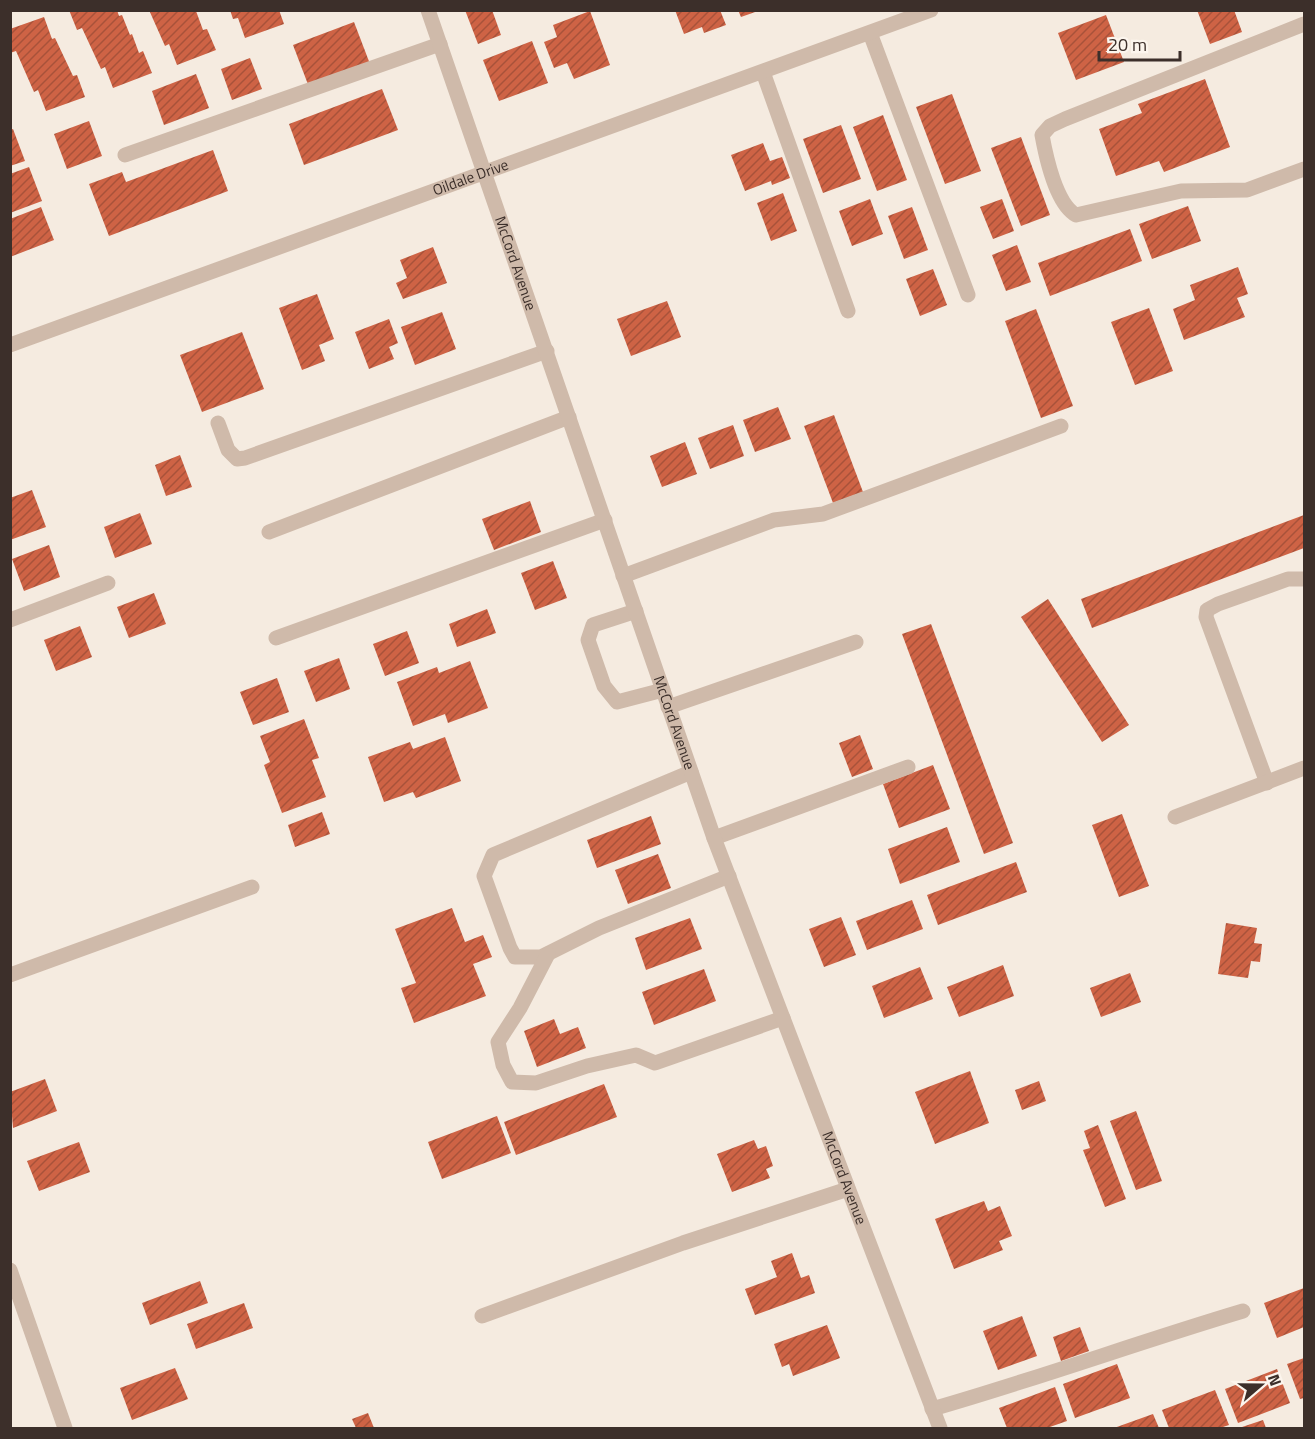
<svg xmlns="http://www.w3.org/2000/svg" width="1315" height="1439" font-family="'Titillium Web',sans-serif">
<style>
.building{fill:url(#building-hatch)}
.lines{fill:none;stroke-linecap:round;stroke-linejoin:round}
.service{stroke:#cfbaaa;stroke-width:15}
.minor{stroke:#cfbaaa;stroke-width:15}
.tertiary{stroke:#cfbaaa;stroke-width:15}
.labels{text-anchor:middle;stroke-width:4.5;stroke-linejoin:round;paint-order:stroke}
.street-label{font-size:15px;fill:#3c2f2a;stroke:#fcf5ed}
</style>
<defs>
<pattern id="building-hatch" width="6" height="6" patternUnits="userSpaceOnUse" patternTransform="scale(1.5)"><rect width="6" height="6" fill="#ce6345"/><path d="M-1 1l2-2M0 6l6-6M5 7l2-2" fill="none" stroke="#a8523a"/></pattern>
</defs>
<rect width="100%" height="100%" fill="#f5ebe0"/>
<g class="building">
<polygon points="69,10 117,10 119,16 122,15 130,35 132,34 139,53 143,51 152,73 113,88 105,67 101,69 82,28 77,30"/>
<polygon points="149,10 196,11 203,30 207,29 216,50 177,65 169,44 165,46"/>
<polygon points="230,10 279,10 284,24 245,38 238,18 233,19"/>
<polygon points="465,10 492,10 501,35 478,44"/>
<polygon points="675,10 720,10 726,25 704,33 702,27 684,34"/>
<polygon points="738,10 758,10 758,11 741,17"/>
<polygon points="1197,10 1234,10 1242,32 1210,44"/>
<polygon points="590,11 610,65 574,79 567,63 554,68 544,42 557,37 553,25"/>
<polygon points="1106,15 1124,62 1076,80 1058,33"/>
<polygon points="44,17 52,39 55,38 73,76 77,75 85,97 46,111 38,90 34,92 16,51 10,53 10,29"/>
<polygon points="354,22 370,64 309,87 293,45"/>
<polygon points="532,41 548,83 499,101 483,60"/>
<polygon points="250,58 262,89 232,100 221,69"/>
<polygon points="196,74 209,108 164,125 152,91"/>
<polygon points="1205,79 1230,147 1164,172 1159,161 1116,176 1099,129 1142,113 1138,104"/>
<polygon points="382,89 398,130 304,165 289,124"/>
<polygon points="952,94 981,171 945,184 916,107"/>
<polygon points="883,115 907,180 877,191 853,127"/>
<polygon points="89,121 102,156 67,169 54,134"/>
<polygon points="841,125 861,179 823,193 803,139"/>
<polygon points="13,129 25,161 10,166 10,130"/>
<polygon points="1021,137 1050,215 1021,226 991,148"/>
<polygon points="763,143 770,161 782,157 790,178 772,185 771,181 745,191 731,155"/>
<polygon points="213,150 228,191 109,236 89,184 122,172 126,182"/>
<polygon points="29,167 42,201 10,213 10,174"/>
<polygon points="783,193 797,231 771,241 757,203"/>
<polygon points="870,199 883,234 852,246 839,211"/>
<polygon points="1002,199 1014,231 993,239 980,207"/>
<polygon points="1188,206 1201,241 1152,259 1139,224"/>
<polygon points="41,207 54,240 10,257 10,219"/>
<polygon points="912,207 928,250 904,259 888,216"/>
<polygon points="1130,229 1142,261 1050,296 1038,263"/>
<polygon points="1017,245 1031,282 1006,291 992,255"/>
<polygon points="433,247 447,283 403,299 396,283 407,278 400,260"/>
<polygon points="1238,267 1248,294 1237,298 1245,317 1184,340 1173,309 1195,300 1190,285"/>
<polygon points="933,269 947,305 920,316 906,279"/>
<polygon points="317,294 334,339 319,345 325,361 302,370 279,308"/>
<polygon points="667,301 681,337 631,356 617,319"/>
<polygon points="1149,308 1173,371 1135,385 1111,322"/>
<polygon points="1036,309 1073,406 1041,418 1005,321"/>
<polygon points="442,312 456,349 415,365 401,327"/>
<polygon points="389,319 398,343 389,347 394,359 369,369 355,332"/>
<polygon points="242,332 264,389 202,412 180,355"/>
<polygon points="778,407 791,439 755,452 743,420"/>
<polygon points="834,415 863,492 833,503 804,426"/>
<polygon points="733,425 744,456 710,469 698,438"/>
<polygon points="685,442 697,474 662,487 650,456"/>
<polygon points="180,455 192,487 166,496 155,465"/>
<polygon points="32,490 46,527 10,540 10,498"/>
<polygon points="530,501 541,532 494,550 482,519"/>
<polygon points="140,513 152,544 115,558 104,527"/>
<polygon points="1304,515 1304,548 1092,628 1081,599"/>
<polygon points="49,545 60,577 24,591 12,559"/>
<polygon points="553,561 567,598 535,610 521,573"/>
<polygon points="154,593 166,624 129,638 117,607"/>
<polygon points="1048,599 1129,725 1102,742 1021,617"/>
<polygon points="487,609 496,633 457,647 449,624"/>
<polygon points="931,624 1013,843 984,854 902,634"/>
<polygon points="80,626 92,657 56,671 44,640"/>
<polygon points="407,631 419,663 385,676 373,644"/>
<polygon points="339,658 350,689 316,702 304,671"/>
<polygon points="470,661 488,708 448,723 445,714 413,726 397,682 437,667 439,673"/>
<polygon points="277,678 289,712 253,725 240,692"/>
<polygon points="304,719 319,758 312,760 326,797 282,813 264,765 270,762 260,736"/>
<polygon points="860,735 873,769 852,777 839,743"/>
<polygon points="445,737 461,781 416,798 413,792 384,802 368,757 410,742 413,749"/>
<polygon points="933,765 950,809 899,828 883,784"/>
<polygon points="322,812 330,834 295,847 288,825"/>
<polygon points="1122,814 1149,886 1119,897 1092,825"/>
<polygon points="651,816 661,844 597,868 587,840"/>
<polygon points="947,827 960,862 900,884 888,849"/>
<polygon points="658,854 671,888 628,904 615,870"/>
<polygon points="1016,862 1027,892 938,925 927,895"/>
<polygon points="912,900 923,929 867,950 856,921"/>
<polygon points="452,908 465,942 483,935 492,957 473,964 486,996 414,1023 401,988 416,983 395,929"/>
<polygon points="841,917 856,955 824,967 809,929"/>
<polygon points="690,918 702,949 646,970 635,938"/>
<polygon points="1226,923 1257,928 1254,943 1262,944 1260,962 1251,961 1248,978 1218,974"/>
<polygon points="1003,965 1014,996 959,1017 947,987"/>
<polygon points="920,967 933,999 884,1018 872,986"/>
<polygon points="704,969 716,1001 654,1025 642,992"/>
<polygon points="1130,973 1141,1002 1101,1017 1090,988"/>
<polygon points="554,1019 560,1034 578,1027 586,1048 537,1067 524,1031"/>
<polygon points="970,1071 989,1123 935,1144 915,1092"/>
<polygon points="45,1079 57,1111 13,1128 10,1092"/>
<polygon points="1039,1081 1046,1101 1022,1110 1015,1090"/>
<polygon points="604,1084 617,1117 516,1155 504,1122"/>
<polygon points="1136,1111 1162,1181 1136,1190 1110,1121"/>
<polygon points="497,1116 511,1153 442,1179 428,1142"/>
<polygon points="1098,1125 1126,1199 1105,1207 1083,1150 1090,1148 1084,1131"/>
<polygon points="754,1140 758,1149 766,1146 773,1166 766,1169 770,1178 732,1192 717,1154"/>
<polygon points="79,1142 90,1172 39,1191 27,1161"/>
<polygon points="984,1201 988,1211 1000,1206 1012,1236 999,1241 1003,1250 954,1269 935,1219"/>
<polygon points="792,1253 801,1278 809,1275 815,1293 755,1315 745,1289 777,1277 771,1261"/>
<polygon points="200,1281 208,1303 150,1325 142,1303"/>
<polygon points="1304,1288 1304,1327 1277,1338 1264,1303"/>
<polygon points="244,1303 253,1328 196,1349 187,1324"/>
<polygon points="1022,1316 1037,1356 998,1370 983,1331"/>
<polygon points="827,1325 840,1358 793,1376 789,1364 782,1367 774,1344"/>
<polygon points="1080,1327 1089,1351 1061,1361 1053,1337"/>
<polygon points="1304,1358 1304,1398 1300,1399 1287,1364"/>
<polygon points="1117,1364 1130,1398 1075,1418 1063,1384"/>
<polygon points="175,1368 188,1399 132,1420 120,1388"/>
<polygon points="1277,1369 1290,1403 1238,1423 1225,1389"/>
<polygon points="1055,1387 1067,1421 1047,1428 1007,1428 999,1408"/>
<polygon points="1215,1390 1229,1425 1220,1428 1169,1428 1162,1410"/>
<polygon points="368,1413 374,1428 356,1428 352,1419"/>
<polygon points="1153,1414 1159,1428 1114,1428"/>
<polygon points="1263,1420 1266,1428 1239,1428"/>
</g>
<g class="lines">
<g class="service">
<path d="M1304 24 1065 119 1050 126 1042 135C1046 157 1056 204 1076 215L1181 191 1247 190 1304 169"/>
<polyline points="870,33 968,295"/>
<polyline points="763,72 848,311"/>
<polyline points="125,155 440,44"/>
<polyline points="218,423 228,450 237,459 245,458 547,351"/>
<polyline points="269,532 569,417"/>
<polyline points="623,576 774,520 823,514 1061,426"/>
<polyline points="636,611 593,625 588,640 604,686 617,702 663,690"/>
<polyline points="10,620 108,583"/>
<polyline points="276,638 605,520"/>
<polyline points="668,707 856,642"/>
<polyline points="691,772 493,855 484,876 510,948 515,957 541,957 599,928 729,876"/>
<polyline points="1267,783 1206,617 1207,610 1218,604 1288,579 1304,579"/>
<polyline points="1175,817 1304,768"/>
<polyline points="714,838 908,767"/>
<polyline points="548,954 520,1008 498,1042 503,1065 512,1082 536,1083 587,1066 636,1055 655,1063 783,1018"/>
<polyline points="10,975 252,887"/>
<polyline points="482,1316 683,1243 848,1189"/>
<path d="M932 1409C1037 1379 1139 1342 1243 1311"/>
</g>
<g class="minor">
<path id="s1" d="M428 10 714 838 940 1428"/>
<polyline points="10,1270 65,1428"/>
</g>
<path class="tertiary" id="s2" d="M10 345 931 10"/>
</g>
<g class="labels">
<g class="street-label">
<text dy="5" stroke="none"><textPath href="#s2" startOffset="490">Oildale Drive</textPath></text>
<text dy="5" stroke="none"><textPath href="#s1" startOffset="268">McCord Avenue</textPath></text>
<text dy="5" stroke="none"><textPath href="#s1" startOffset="754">McCord Avenue</textPath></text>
<text dy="5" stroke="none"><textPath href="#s1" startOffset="1240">McCord Avenue</textPath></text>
</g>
</g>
<rect width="1315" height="1439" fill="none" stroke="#3c2f2a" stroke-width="24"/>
<g transform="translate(1261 1385) rotate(70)" stroke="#fcf5ed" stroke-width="4.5" paint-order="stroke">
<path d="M0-4.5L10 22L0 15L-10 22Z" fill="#3c2f2a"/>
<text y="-9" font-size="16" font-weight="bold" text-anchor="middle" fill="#3c2f2a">N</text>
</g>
<path d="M1099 51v9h81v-9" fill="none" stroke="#3c2f2a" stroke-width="3"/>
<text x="1108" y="51" font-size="18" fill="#3c2f2a" stroke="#fcf5ed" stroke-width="4.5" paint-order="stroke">20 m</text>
</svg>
